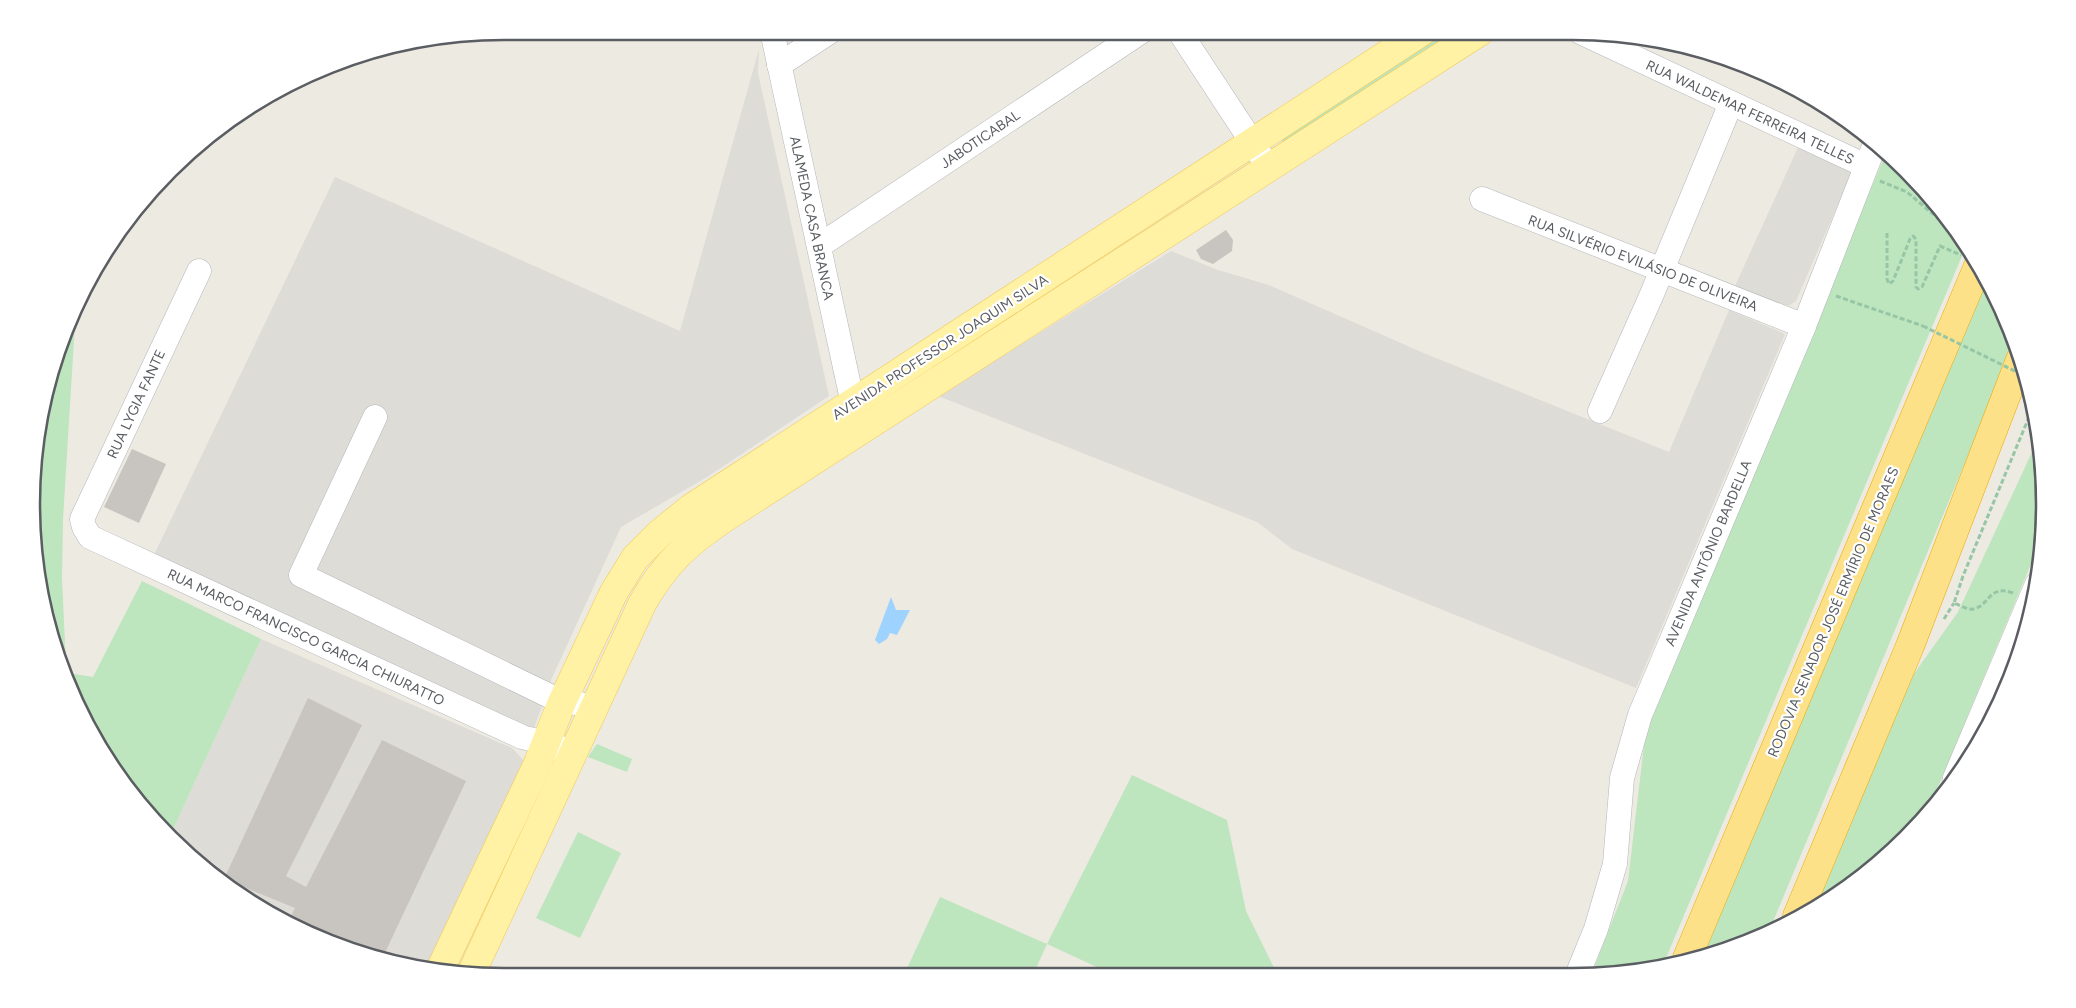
<svg xmlns="http://www.w3.org/2000/svg" width="2076" height="1008" font-family="Figtree,sans-serif">
<style>
.industrial{fill:#dedcd6}
.green{fill:#bde5be}
.water{fill:#9fd3ff}
.building{fill:#c8c4bf}
.lines{fill:none;stroke-linecap:round;stroke-linejoin:round}
.minor-casing{stroke:#b4b7bc;stroke-width:25}
.major-casing{stroke:#f1c856;stroke-width:29}
.highway-casing{stroke:#eea801;stroke-width:29}
.path{stroke:#96c6a5;stroke-width:3;stroke-dasharray:5 2.5;stroke-linecap:butt}
.minor{stroke:#fff;stroke-width:24}
.major{stroke:#fff2a4;stroke-width:28}
.highway{stroke:#fde189;stroke-width:28}
.path-bridge{stroke:#96c6a5;stroke-width:3;stroke-dasharray:5 2.5;stroke-linecap:butt}
.labels{text-anchor:middle;stroke-width:4.5;stroke-linejoin:round;paint-order:stroke}
.street-label{font-size:14px;fill:#5a5d62;stroke:#fff}
.rim{fill:none;stroke:#5a5d62;stroke-width:2.5}
</style>
<rect width="100%" height="100%" fill="#edeae1"/>
<g class="industrial">
<polygon points="759,49 758,73 829,396 707,477 621,527 552,678 533,731 153,557 335,177 680,331"/>
<polygon points="1800,143 1852,172 1796,301 1790,305 1782,307 1735,286"/>
<polygon points="1171,251 1218,270 1269,285 1426,354 1669,452 1729,310 1785,334 1636,688 1292,549 1257,522 938,396"/>
<polygon points="261,639 512,748 527,764 427,969 411,968 323,941 242,897 169,838"/>
</g>
<g class="green">
<polygon points="1440,31 1460,31 1285,144 1282,141 1280,135"/>
<polygon points="1886,153 1906,170 1967,244 1663,965 1634,973 1592,973 1628,881 1647,720"/>
<polygon points="1985,279 2009,323 2015,343 1769,931 1753,941 1703,954"/>
<polygon points="76,307 63,519 62,578 66,666 35,565 40,411 67,323"/>
<polygon points="2038,439 2045,504 2041,540 1928,811 1860,879 1817,904 1911,678 1958,612"/>
<polygon points="142,581 261,639 169,838 80,713 68,673 93,677"/>
<polygon points="597,744 632,759 627,772 588,757"/>
<polygon points="1132,775 1227,820 1246,911 1277,974 1114,975 1047,944 1033,975 904,975 940,897 1047,944"/>
<polygon points="578,832 621,853 580,938 536,918"/>
</g>
<polygon class="water" points="891,597 896,610 910,610 897,635 890,633 887,639 879,644 875,640"/>
<g class="building">
<polygon points="1226,230 1233,240 1232,251 1213,264 1201,259 1196,250"/>
<polygon points="132,449 166,464 139,523 104,507"/>
<polygon points="308,698 362,725 286,876 306,887 382,740 466,781 382,959 323,941 288,922 295,908 224,879"/>
</g>
<g class="lines">
<defs>
<g id="minor">
<polyline points="772,31 853,404"/>
<polyline points="1179,31 1269,168"/>
<polyline points="1580,32 1866,166"/>
<polyline points="779,65 831,31"/>
<polyline points="1482,199 1804,326"/>
<polyline points="819,246 1142,31"/>
<polyline points="199,271 82,519 84,527 90,537 522,737 557,746 570,757"/>
<polyline points="1600,411 1652,294 1731,103"/>
<path d="M375 417 301 575 562 702C576 703 584 701 590 715"/>
<polyline points="1955,778 2037,584"/>
<polyline points="1578,973 1596,929 1615,864 1622,778 1640,715 1804,326 1875,144"/>
</g>
<g id="major">
<polyline points="440,970 538,763 562,702 614,592 635,558 660,533 691,508 1423,31"/>
<path d="M471 974 642 604C665 563 687 543 726 517L1481 31"/>
</g>
<g id="highway">
<polyline points="1797,916 1910,646 2020,360"/>
<polyline points="1687,958 1978,266"/>
</g>
</defs>
<use href="#minor" class="minor-casing"/>
<use href="#major" class="major-casing"/>
<use href="#highway" class="highway-casing"/>
<g class="path">
<polyline points="1880,181 1907,192 1960,237 1969,249"/>
<polyline points="1887,233 1887,279 1889,284 1893,281 1910,239 1913,236 1916,239 1916,287 1918,289 1922,287 1940,246 1961,255"/>
<polyline points="1836,296 1923,326"/>
<path d="M2013 593C1988 584 1990 606 1973 609 1968 610 1959 605 1954 603L1963 576 2034 405"/>
<polyline points="1944,619 1954,603"/>
</g>
<use href="#minor" class="minor"/>
<use href="#major" class="major"/>
<use href="#highway" class="highway"/>
<polyline class="path-bridge" points="1923,326 2025,376"/>
</g>
<g class="labels">
<g class="street-label">
<text transform="translate(1750 112) rotate(25)" y="5">RUA WALDEMAR FERREIRA TELLES</text>
<text transform="translate(980 139) rotate(-34)" y="5">JABOTICABAL</text>
<text transform="translate(812 218) rotate(78)" y="5">ALAMEDA CASA BRANCA</text>
<text transform="translate(1643 263) rotate(21)" y="5">RUA SILVÉRIO EVILÁSIO DE OLIVEIRA</text>
<text transform="translate(940 347) rotate(-33)" y="5">AVENIDA PROFESSOR JOAQUIM SILVA</text>
<text transform="translate(136 404) rotate(-65)" y="5">RUA LYGIA FANTE</text>
<text transform="translate(1708 553) rotate(-67)" y="5">AVENIDA ANTÔNIO BARDELLA</text>
<text transform="translate(1833 612) rotate(-67)" y="5">RODOVIA SENADOR JOSÉ ERMÍRIO DE MORAES</text>
<text transform="translate(306 637) rotate(25)" y="5">RUA MARCO FRANCISCO GARCIA CHIURATTO</text>
</g>
</g>
<path d="M0 0H2076V1008H0ZM504 40H1572A464 464 0 0 1 2036 504V504A464 464 0 0 1 1572 968H504A464 464 0 0 1 40 504V504A464 464 0 0 1 504 40Z" fill="#fff" fill-rule="evenodd"/>
<path class="rim" d="M504 40H1572A464 464 0 0 1 2036 504V504A464 464 0 0 1 1572 968H504A464 464 0 0 1 40 504V504A464 464 0 0 1 504 40Z"/>
</svg>
